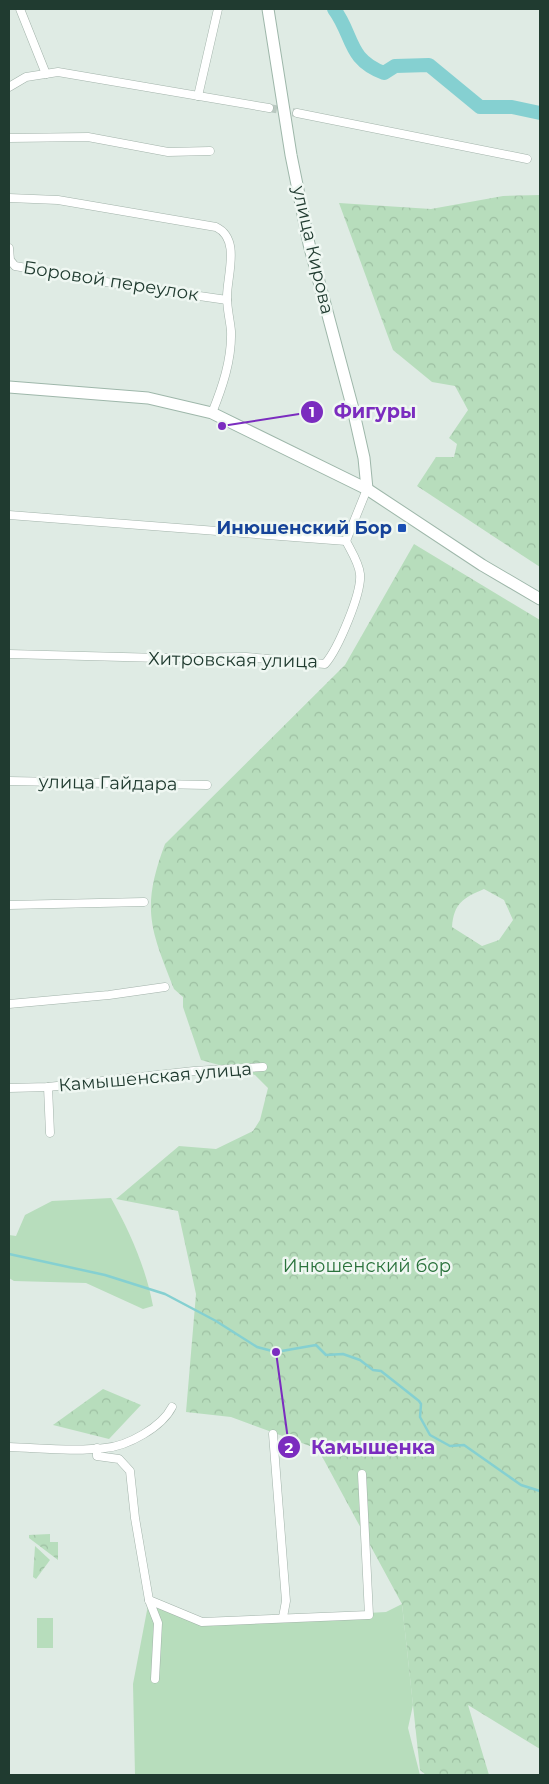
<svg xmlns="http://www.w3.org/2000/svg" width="549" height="1784" font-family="Montserrat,sans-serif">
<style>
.green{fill:#b7ddbc}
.forest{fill:url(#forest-crowns);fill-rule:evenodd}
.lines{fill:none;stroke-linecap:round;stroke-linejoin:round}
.stream{stroke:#85d0d1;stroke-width:2.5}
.river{stroke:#85d0d1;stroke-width:14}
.minor-tunnel{stroke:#b9c8c0;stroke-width:8;stroke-dasharray:8 4;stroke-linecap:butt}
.minor-casing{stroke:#a2b3aa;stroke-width:9}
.secondary-casing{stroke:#9eb7aa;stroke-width:13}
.minor{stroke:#fff;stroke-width:8}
.secondary{stroke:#fff;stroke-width:11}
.secondary-bridge-casing{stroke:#9eb7aa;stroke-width:13;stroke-linecap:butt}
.secondary-bridge{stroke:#fff;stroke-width:11}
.transit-dot{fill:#1a4fb4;stroke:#eff7f2;stroke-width:2}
.labels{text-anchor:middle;stroke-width:5;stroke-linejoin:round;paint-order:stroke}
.street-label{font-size:18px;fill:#203b30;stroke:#eff7f2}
.transit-label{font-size:18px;font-weight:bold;fill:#164399;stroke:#eff7f2;text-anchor:end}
.park-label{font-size:18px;fill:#2a723c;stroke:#eff7f2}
.leader{fill:none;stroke:#7b2cbf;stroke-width:2}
.callout-dot{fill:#7b2cbf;stroke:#eff7f2;stroke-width:2}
.mark-label{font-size:15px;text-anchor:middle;font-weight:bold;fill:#fff}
.callout-label{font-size:19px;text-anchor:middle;font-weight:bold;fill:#7b2cbf;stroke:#eff7f2;stroke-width:5;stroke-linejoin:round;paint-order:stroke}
</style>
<defs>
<pattern id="forest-crowns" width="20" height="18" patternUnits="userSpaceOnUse" patternTransform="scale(1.25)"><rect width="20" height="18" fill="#b7ddbc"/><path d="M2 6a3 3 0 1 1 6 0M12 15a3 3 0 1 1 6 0" fill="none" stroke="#9dbfa2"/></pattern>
</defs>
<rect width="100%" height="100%" fill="#dfebe4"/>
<g class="green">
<path d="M111 1198C130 1232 146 1268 153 1306L143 1309 86 1283 14 1281 9 1278V1235L16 1236 25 1215 52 1201Z"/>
<polygon points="149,1600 202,1622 386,1612 402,1604 413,1705 408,1728 420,1775 135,1775 133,1684"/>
<rect x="37" y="1618" width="16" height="30"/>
</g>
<g class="forest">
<polygon points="540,195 540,567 417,486 436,457 454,457 457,444 449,438 468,410 455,386 432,382 393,350 339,203 431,209 503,196"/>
<path d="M414 544 540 620V1749L468 1705 489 1775H426L420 1770 402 1604 318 1449 231 1417 186 1412 196 1294 178 1211 116 1199 179 1146 216 1149 253 1131 260 1120 268 1088 255 1075 201 1060 183 1007V997L174 989C150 928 141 908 165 844L345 665ZM484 889 504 900 513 920 499 940 482 946 452 927C454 903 463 898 484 889Z"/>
<polygon points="103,1389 141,1405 109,1439 53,1425"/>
<polygon points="50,1534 50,1542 58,1542 58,1560 29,1538 29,1535"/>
<polygon points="35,1546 50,1560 36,1579 33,1577"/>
</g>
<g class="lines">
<polyline class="stream" points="9,1254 105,1275 165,1294 216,1321 257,1347 276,1352 316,1345 326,1355 343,1354 360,1360 373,1370 381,1371 419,1401 421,1404 420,1417 430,1435 450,1446 464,1445 521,1485 540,1491"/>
<path class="river" d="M334 9C354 36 347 59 384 73L395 66 429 65 480 107H512L540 113"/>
<polyline class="minor-tunnel" points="269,108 297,113"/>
<defs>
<g id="minor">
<polyline points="20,9 46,74"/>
<polyline points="9,87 26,77 58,72 269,108"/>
<polyline points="198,96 218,9"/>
<polyline points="297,113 527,159"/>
<polyline points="9,138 88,137 168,152 210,151"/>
<path d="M9 198 58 200 216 227C241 239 227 275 227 297 227 309 230 320 231 331 232 360 222 388 212 413"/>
<polyline points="9,248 10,260 15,266 123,285 227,300"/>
<polyline points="9,515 346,541 367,489"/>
<path d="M9 654 161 658 246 657 325 664C338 649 362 593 360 574 359 563 351 551 346 541"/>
<polyline points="9,781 207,785"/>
<polyline points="9,905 144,902"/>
<polyline points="9,1004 109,995 165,987"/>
<polyline points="48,1087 50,1133"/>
<polyline points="9,1088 48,1087 194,1071 263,1067"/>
<polyline points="273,1434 286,1601 283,1617"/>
<path d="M9 1447C40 1448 74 1452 105 1448 128 1446 162 1427 172 1407"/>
<polyline points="97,1448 97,1456 119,1459 130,1471 135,1518 149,1600 158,1623 155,1679"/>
<polyline points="149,1600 202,1622 369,1615 362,1474"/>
</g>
<g id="secondary">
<polyline points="9,387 148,398 212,413 367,489 482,565 540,599"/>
<polyline points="353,409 364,458 367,489"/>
</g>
</defs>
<use href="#minor" class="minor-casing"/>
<use href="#secondary" class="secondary-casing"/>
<use href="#minor" class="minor"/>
<use href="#secondary" class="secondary"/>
<defs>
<polyline id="secondary-bridge" points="268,9 291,155 309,244 353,409"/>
</defs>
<use href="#secondary-bridge" class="secondary-bridge-casing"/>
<use href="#secondary-bridge" class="secondary-bridge"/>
</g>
<rect class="transit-dot" x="397" y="523" width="10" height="10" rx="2.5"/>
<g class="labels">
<g class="street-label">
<text transform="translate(313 250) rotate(77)" y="6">улица Кирова</text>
<text transform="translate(111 281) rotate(9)" y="6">Боровой переулок</text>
<text transform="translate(233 660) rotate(1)" y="6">Хитровская улица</text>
<text transform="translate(108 783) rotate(1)" y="6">улица Гайдара</text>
<text transform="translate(155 1077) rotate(-5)" y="6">Камышенская улица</text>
</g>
<g class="transit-label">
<text x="392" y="534">Инюшенский Бор</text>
</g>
<g class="park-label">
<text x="367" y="1272">Инюшенский бор</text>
</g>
</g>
<path class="leader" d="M222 426L312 412M276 1352L289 1447"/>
<g class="callout-dot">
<circle cx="222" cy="426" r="5"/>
<circle cx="276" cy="1352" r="5"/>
<circle cx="312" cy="412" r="12"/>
<circle cx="289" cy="1447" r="12"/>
</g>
<g class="mark-label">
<text x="312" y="417">1</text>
<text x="289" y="1453">2</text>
</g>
<g class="callout-label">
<text x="375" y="418">Фигуры</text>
<text x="373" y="1454">Камышенка</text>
</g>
<rect width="549" height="1784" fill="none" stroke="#203b30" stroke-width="20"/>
</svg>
